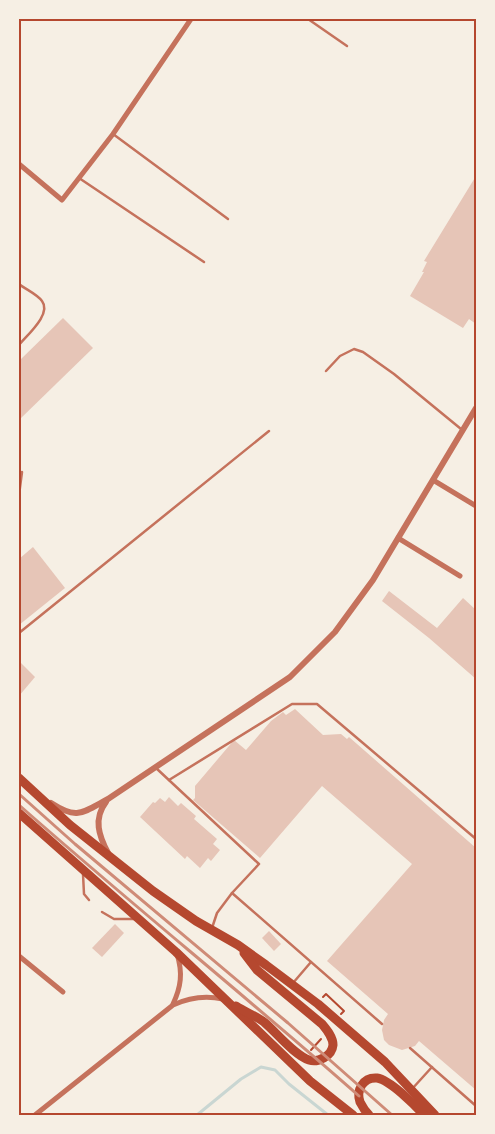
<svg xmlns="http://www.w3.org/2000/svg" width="495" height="1134" font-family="Overpass,sans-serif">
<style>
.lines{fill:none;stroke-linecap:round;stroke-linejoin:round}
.stream{stroke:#c9d6d2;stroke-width:3}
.building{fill:#e6c5b7}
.path{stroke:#b5482f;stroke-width:2}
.service{stroke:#c5725c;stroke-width:2.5}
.minor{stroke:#c5725c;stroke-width:5}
.tertiary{stroke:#c5725c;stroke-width:6}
.primary{stroke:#b5482f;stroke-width:9}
.rail{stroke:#cf8b77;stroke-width:3}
.neatline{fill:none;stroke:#b5482f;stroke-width:2}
</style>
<rect width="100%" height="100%" fill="#f6efe4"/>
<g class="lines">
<polyline class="stream" points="197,1115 241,1079 261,1067 275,1070 289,1084 328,1115"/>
</g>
<g class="building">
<polygon points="476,176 476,324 469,319 463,328 410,296 424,272 422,272 427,262 424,261"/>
<polygon points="63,318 93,348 19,420 19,361"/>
<polygon points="33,547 65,588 19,625 19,559"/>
<polygon points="389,591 437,628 463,598 476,610 476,679 429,638 382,601"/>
<polygon points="19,661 35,677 19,696"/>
<polygon points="295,709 323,735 341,734 347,739 349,737 476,848 476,1090 419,1041 415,1046 402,1050 389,1045 384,1040 382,1030 384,1020 388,1014 327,961 412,864 322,786 260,858 193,800 195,798 195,786 234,740 246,750 271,721 283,712 286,715"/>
<polygon points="169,797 178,806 181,803 196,816 194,819 217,839 213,844 220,850 211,861 208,858 200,868 187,856 185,859 140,817 153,802 155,803 160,798 165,802"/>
<polygon points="115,924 124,933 102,957 92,948"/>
<polygon points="269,931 281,944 274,951 262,938"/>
</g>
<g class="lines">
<g class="path">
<polyline points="323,997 326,994 344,1011 341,1014"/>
<polyline points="311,1050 321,1039"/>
</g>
<g class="service">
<polyline points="308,19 347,46"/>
<polyline points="113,134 228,219"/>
<polyline points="79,178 204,262"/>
<path d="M19 284C25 289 37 294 42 301 52 314 27 335 19 345"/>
<polyline points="326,371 340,356 354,349 363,352 394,374 461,429"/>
<polyline points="19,495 22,472"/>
<polyline points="19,633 269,431"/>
<polyline points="156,768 259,864 232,893 217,913 212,928"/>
<polyline points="169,780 292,704 317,704 476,839"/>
<polyline points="83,874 84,894 89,900"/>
<polyline points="232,893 382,1024"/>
<polyline points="102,912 114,919 134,919"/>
<polyline points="293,983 311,962"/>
<polyline points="410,1048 476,1106"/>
<polyline points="412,1089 432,1067"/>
</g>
<g class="minor">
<polyline points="19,164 62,200 113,134 191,19"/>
<polyline points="433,480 476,506"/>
<polyline points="398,538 460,576"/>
<polyline points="19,956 63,992"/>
<path d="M173 1004C181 987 183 973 177 954"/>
<path d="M35 1115 173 1005C190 997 205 995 223 999"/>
</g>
<g class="tertiary">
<path d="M106 802C93 819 99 836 108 853"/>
<path d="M51 803C77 820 82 813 108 799L290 677 335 632 373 580 476 408"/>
</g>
<g class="primary">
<polyline points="19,778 70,825 153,891 196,921 238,945 266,965 318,1004 385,1062 435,1115"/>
<polyline points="19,813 176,952 310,1081 353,1115"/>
<path d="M236 1006C245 1012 256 1016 264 1022 276 1032 294 1055 309 1060 318 1063 332 1056 333 1045 333 1037 327 1030 322 1024L257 970 244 953"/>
<path d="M369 1115C366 1112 362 1106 360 1102 356 1090 363 1077 377 1078 390 1080 415 1105 424 1115"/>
</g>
<g class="rail">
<polyline points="19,794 75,844 288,1023 392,1115"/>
<path d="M19 805C131 904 247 997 359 1096"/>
</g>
</g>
<rect width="495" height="1134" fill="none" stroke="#f6efe4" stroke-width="40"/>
<rect x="20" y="20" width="455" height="1094" class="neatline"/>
</svg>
